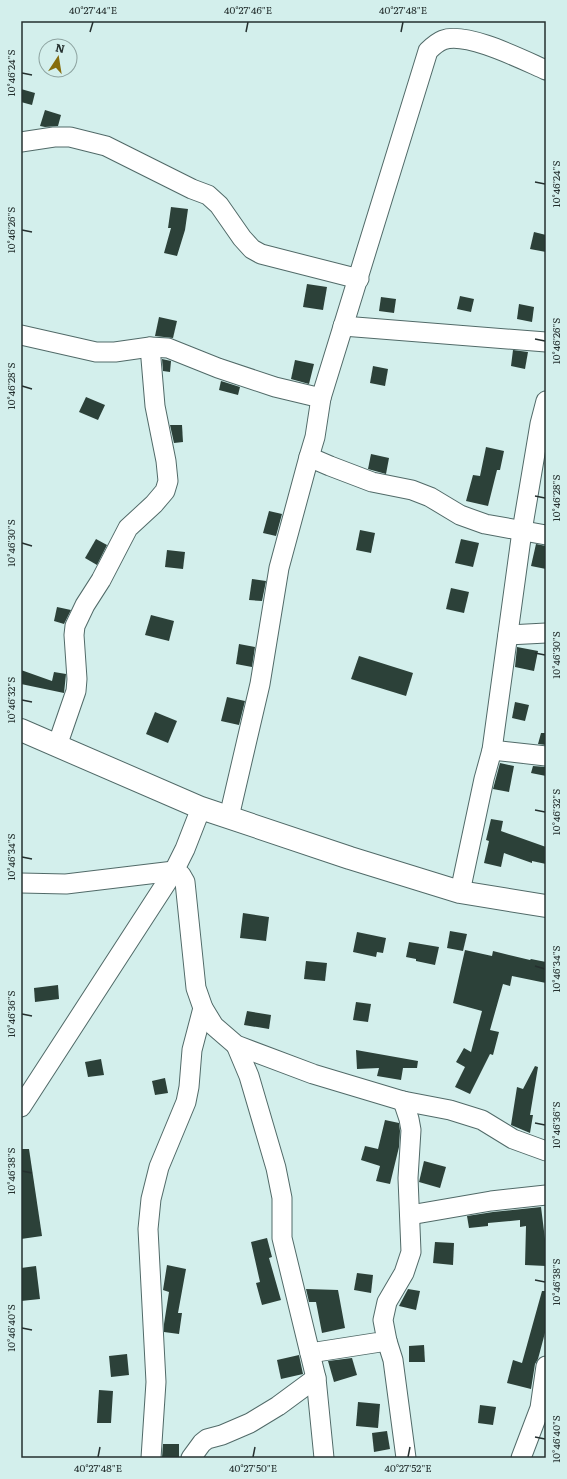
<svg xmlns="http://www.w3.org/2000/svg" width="567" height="1479" font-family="Literata,serif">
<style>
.building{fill:#2c4139}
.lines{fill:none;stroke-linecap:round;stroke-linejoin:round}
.minor-casing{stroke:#516a68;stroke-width:21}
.major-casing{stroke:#516a68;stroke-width:24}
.minor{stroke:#fff;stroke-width:19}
.major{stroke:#fff;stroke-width:22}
.ticks{fill:none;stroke:#25302f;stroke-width:1.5}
.neatline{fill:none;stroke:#25302f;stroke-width:1.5}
.ticks-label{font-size:10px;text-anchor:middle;fill:#25302f}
</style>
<rect width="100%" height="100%" fill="#d3efec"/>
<g class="building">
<polygon points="21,89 35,93 32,105 21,102"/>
<polygon points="45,110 61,115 58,126 45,127 40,126"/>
<polygon points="171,207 188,209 185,230 177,256 164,253 171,228 168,228"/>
<polygon points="534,232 546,235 546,252 530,249"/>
<polygon points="307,284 327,287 323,310 303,307"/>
<polygon points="460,296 474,299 471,312 457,309"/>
<polygon points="381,297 396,299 394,313 379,311"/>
<polygon points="519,304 534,307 532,322 517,319"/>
<polygon points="159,317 177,321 173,338 155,336"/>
<polygon points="513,350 528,352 525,369 511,366"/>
<polygon points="162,359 171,361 170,372 163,371"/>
<polygon points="295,360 314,364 309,384 291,379"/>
<polygon points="373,366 388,369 385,386 370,383"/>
<polygon points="221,381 240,387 238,395 219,390"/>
<polygon points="86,397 105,405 98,420 79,412"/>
<polygon points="170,425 182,425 183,442 174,443"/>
<polygon points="486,447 504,451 500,470 497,470 488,506 466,501 473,475 480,476"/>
<polygon points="371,454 389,458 386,474 368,469"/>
<polygon points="269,511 282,514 276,536 263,533"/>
<polygon points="360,530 375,533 371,553 356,550"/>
<polygon points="96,539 107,545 97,565 85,558"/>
<polygon points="461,539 479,543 473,567 455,563"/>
<polygon points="536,544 546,546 546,569 531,566"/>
<polygon points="167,550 185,552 183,569 165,567"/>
<polygon points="252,579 266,581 262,601 249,600"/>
<polygon points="451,588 469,592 464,613 446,609"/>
<polygon points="57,607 71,610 64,624 54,621"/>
<polygon points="151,615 174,621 169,641 145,635"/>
<polygon points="239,644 255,647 252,667 236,664"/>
<polygon points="517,647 538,651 534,671 515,667"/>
<polygon points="359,656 413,673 406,696 351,679"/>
<polygon points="21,670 52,681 54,672 66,674 64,693 21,684"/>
<polygon points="227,697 245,701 239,725 221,721"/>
<polygon points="515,702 529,705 525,721 512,718"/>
<polygon points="155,712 177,721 168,743 146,734"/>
<polygon points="541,733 546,733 546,745 538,744"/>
<polygon points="500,763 514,766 509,792 493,789"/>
<polygon points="533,766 546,767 546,776 531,773"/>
<polygon points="491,819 503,821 501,831 546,847 546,864 532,861 532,863 504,853 501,867 484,863 489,841 486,840"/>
<polygon points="243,913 269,917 266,941 240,938"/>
<polygon points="450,931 467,934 463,951 447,948"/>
<polygon points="357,932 386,938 383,953 377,952 376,957 353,952"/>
<polygon points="409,942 439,947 435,965 416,961 416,959 406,957"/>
<polygon points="465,950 492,956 493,951 530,960 531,959 546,962 546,983 512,976 510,986 503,984 490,1030 499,1032 493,1055 490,1054 470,1094 455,1087 465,1067 456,1062 464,1048 471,1052 482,1011 453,1003"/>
<polygon points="306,961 327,963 325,981 304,979"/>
<polygon points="58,985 59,999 35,1002 34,988"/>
<polygon points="356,1002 371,1004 368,1022 353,1020"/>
<polygon points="247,1011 271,1015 269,1029 244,1025"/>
<polygon points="356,1050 418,1061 417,1068 403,1068 401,1080 377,1076 379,1068 357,1069"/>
<polygon points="101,1059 104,1075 88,1077 85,1062"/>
<polygon points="535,1066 538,1067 530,1115 533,1115 530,1133 511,1125 517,1087 523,1089"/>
<polygon points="165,1078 168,1093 155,1095 152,1081"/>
<polygon points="385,1120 399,1123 400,1131 399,1147 390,1184 376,1181 380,1166 361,1160 365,1146 378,1149"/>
<polygon points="21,1149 29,1149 42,1236 21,1239"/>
<polygon points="424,1161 446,1167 440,1188 419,1182"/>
<polygon points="541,1207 546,1247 546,1266 525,1265 526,1226 520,1227 520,1220 488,1223 488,1226 469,1228 467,1216 493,1212"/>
<polygon points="267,1238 272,1257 269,1258 281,1300 262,1305 256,1283 260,1282 251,1242"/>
<polygon points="435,1242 454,1243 453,1265 433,1263"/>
<polygon points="167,1265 186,1269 178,1313 182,1313 179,1334 164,1332 164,1324 169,1292 163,1290"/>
<polygon points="36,1266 40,1299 21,1301 21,1268"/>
<polygon points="357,1273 373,1275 371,1293 354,1290"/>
<polygon points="306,1289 338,1290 345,1328 322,1333 316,1302 309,1302"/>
<polygon points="408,1289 420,1291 416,1310 399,1306"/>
<polygon points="542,1291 546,1291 546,1329 538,1359 535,1364 531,1389 507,1383 513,1360 522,1363"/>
<polygon points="424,1345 425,1362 409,1362 409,1346"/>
<polygon points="127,1354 129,1375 111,1377 109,1356"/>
<polygon points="299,1355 303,1374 281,1379 277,1360"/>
<polygon points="352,1358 357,1375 334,1382 328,1361"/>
<polygon points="99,1390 113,1391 111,1423 97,1423"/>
<polygon points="358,1402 380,1404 378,1428 356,1426"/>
<polygon points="480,1405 496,1407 493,1425 478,1423"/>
<polygon points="387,1431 390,1449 374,1452 372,1433"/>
<polygon points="163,1444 179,1444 179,1458 162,1458"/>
</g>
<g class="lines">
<defs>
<g id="minor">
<polyline points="21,142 54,137 70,137 106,146 192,189 208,195 219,205 242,238 252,249 261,254 359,279"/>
<polyline points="343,326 546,342"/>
<polyline points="21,335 96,352 115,352 150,347 168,348 218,368 275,387 321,398"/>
<polyline points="309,457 330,466 372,482 412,490 430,497 460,515 485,524 546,535"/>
<polyline points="508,635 546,633"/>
<polyline points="57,746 76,691 77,679 74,635 75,626 85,605 101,580 128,528 154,504 165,491 168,481 166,461 155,406 150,347"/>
<polyline points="492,750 546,756"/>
<path d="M229 817 260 684 279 568 309 457 315 437 321 398 428 51C432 47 438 42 443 40 466 31 523 60 546 70"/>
<polyline points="21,883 66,884 174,871 181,875 185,882 196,988 203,1008 214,1026 236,1045 313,1074 403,1101 450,1110 482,1120 513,1139 546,1151"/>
<polyline points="460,892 484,779 492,750 522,531 540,424 546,401"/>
<polyline points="236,1045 249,1076 276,1168 282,1198 282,1238 316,1378 324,1458"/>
<polyline points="21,1107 174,871 185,849 201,808"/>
<polyline points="410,1215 491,1201 546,1195"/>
<polyline points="387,1341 393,1360 406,1458"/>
<polyline points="310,1353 387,1341 383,1320 387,1302 404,1273 411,1252 408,1178 411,1130 409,1119 403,1101"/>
<polyline points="151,1458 156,1382 148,1229 151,1199 159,1167 186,1102 189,1087 192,1050 203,1008"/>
<polyline points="191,1458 202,1443 207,1439 222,1435 250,1423 278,1406 316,1378"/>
<polyline points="521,1458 540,1408 546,1366"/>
</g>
<polyline id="major" points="21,730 201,808 350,858 460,892 546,906"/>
</defs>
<use href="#minor" class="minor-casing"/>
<use href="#major" class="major-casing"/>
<use href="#minor" class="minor"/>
<use href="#major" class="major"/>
</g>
<path class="ticks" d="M90 32 93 22M246 32 248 22M401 32 403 22M22 73 32 75M535 182 545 184M22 230 32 232M535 339 545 341M22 386 32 389M535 496 545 498M22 543 32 546M535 653 545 655M22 700 32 702M535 810 545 812M22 857 32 859M535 966 545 969M22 1014 32 1016M535 1123 545 1125M22 1171 32 1173M535 1280 545 1282M22 1328 32 1330M535 1437 545 1439M98 1457 100 1447M253 1457 255 1447M408 1457 410 1447"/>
<rect width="567" height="1479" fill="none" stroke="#d3efec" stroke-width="44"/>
<g transform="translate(58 58) rotate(12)"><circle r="19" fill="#d3efec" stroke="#8da3a0"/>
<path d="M0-3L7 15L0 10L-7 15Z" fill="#866d0c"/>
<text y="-6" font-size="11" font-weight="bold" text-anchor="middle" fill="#25302f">N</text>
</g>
<rect x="22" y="22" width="523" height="1435" class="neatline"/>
<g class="ticks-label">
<text x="93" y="14">40°27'44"E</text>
<text x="248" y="14">40°27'46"E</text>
<text x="403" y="14">40°27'48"E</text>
<text transform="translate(11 73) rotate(-90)" y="4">10°46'24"S</text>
<text transform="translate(556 184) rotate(-90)" y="4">10°46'24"S</text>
<text transform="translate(11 230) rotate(-90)" y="4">10°46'26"S</text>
<text transform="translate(556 341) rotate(-90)" y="4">10°46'26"S</text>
<text transform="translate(11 386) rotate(-90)" y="4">10°46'28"S</text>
<text transform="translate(556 498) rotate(-90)" y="4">10°46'28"S</text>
<text transform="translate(11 543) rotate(-90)" y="4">10°46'30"S</text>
<text transform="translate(556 655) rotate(-90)" y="4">10°46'30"S</text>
<text transform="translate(11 700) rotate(-90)" y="4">10°46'32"S</text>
<text transform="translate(556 812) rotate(-90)" y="4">10°46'32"S</text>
<text transform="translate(11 857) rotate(-90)" y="4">10°46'34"S</text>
<text transform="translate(556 969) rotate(-90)" y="4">10°46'34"S</text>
<text transform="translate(11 1014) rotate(-90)" y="4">10°46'36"S</text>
<text transform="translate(556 1125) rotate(-90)" y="4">10°46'36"S</text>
<text transform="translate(11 1171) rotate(-90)" y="4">10°46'38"S</text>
<text transform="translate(556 1282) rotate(-90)" y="4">10°46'38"S</text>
<text transform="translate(11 1328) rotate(-90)" y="4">10°46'40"S</text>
<text transform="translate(556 1439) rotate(-90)" y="4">10°46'40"S</text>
<text x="98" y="1472">40°27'48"E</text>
<text x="253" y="1472">40°27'50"E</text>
<text x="408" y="1472">40°27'52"E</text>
</g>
</svg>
